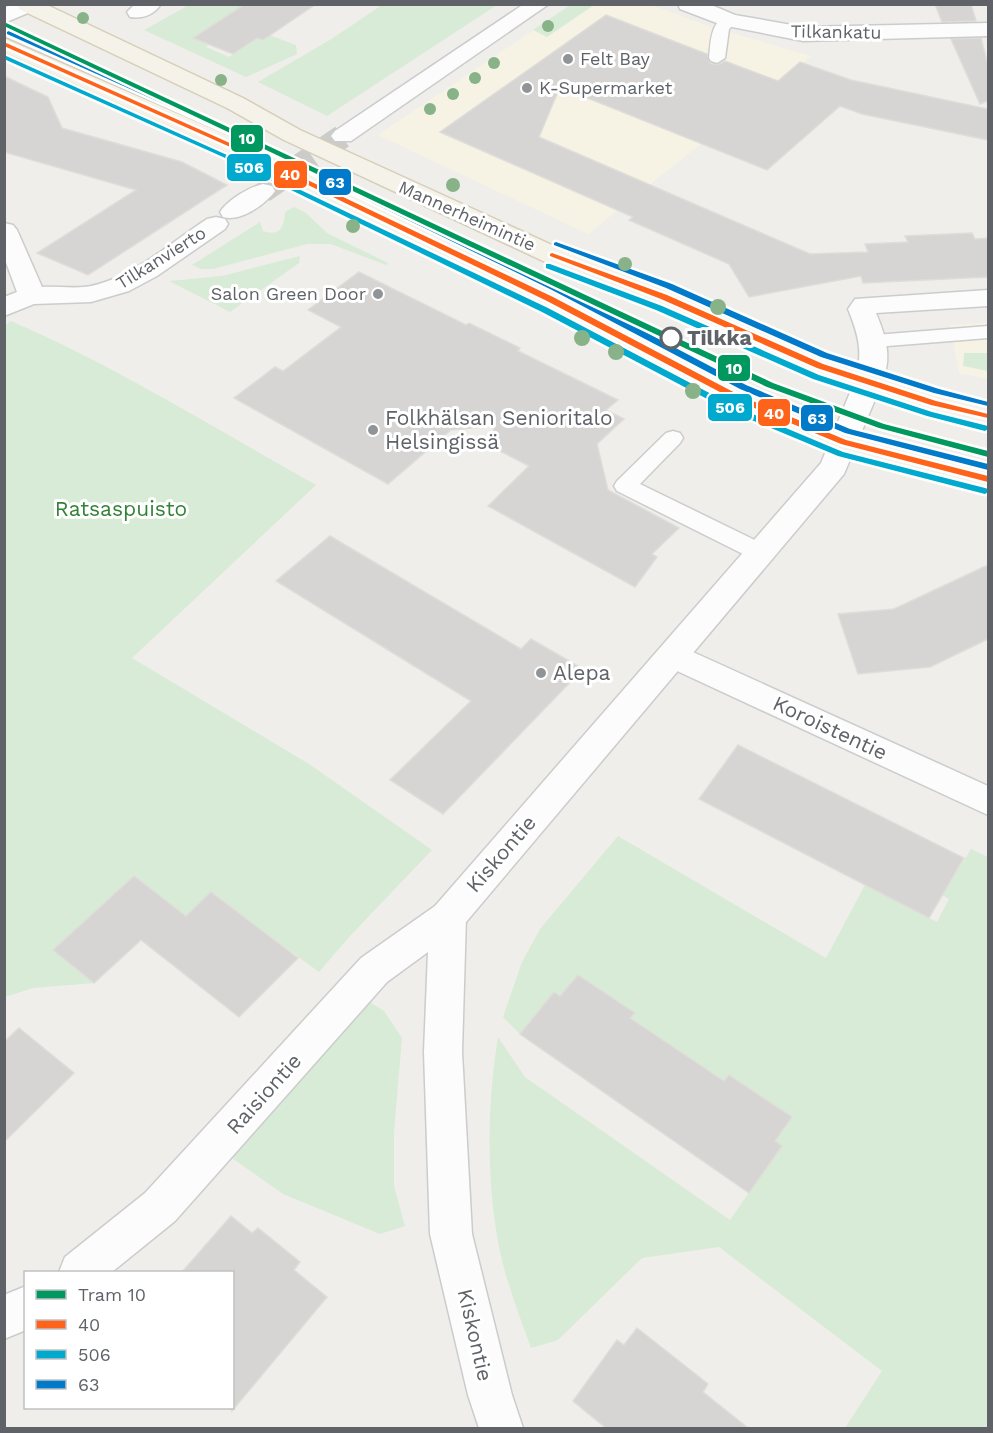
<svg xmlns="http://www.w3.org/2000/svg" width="993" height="1433" font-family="'Work Sans',sans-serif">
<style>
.commercial{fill:#f7f3e4}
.green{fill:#d8ebd6}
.building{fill:#d6d5d3;stroke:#deddd9;stroke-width:1.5}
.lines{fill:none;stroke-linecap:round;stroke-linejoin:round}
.minor-tunnel{stroke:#cbcbca;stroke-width:24;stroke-dasharray:24 12;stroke-linecap:butt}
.service-casing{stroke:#cbcccc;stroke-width:3}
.minor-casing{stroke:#cbcccc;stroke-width:3}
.tertiary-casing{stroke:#cbcccc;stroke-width:3}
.primary-casing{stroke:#d7ceb8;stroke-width:3}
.service{fill:#fdfcfc;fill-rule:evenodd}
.minor{fill:#fdfcfc;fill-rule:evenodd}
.tertiary{fill:#fdfcfc;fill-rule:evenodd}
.primary{fill:#f4f2e9;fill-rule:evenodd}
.bus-1-casing{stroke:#fff;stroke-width:5}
.bus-2-casing{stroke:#fff;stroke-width:5}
.bus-3-casing{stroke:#fff;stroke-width:5}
.bus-1{fill:#ff6319;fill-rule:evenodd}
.bus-2{fill:#00a9ce;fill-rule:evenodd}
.bus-3{fill:#007ac9;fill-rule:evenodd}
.tram-1-casing{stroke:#fff;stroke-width:5}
.tram-1{fill:#00985f;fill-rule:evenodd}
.tree{fill:#88b388}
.poi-dot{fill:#919496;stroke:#fff;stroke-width:2}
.stop-dot{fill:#fff;stroke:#5f6368;stroke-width:3}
.labels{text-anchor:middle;stroke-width:6;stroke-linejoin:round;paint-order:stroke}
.far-street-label{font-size:18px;fill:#5f6368;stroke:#fff}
.far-poi-label{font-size:18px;fill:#5f6368;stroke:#fff;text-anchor:start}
.stop-label{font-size:21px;font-weight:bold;fill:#5f6368;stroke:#fff;text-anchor:start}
.poi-label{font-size:21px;fill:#5f6368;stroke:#fff;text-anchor:start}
.park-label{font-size:21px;fill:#348238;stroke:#fff}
.street-label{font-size:21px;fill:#5f6368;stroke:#fff}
.line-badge{stroke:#fff;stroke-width:2}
.badge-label{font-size:16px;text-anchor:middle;font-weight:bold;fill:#fff}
</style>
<rect width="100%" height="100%" fill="#efeeea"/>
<g class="commercial">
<polygon points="571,5 651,5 708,26 811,56 588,234 378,135"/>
<polygon points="988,323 988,379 959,373 950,325"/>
</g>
<g class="green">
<polygon points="572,4 594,5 547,37 533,30"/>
<polygon points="189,5 245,5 193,38 209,45 206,47 229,57 257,38 263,40 269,35 296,45 297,54 246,77 144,30"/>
<polygon points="382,5 497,5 327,116 258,82 333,38"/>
<path d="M294 207 306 213 327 233 388 263 386 265 331 244H307L213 269H201L192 265 260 222 263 231C281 237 284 226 285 212Z"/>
<polygon points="300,256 299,263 230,312 169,281 222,276"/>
<path d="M11 321C117 367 216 429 316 485L132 658 309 764 432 850 349 937 319 972 211 893 183 919 175 908 134 877 54 950 94 983 33 988 5 997 4 326Z"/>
<polygon points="964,353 988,353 988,371 963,366"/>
<path d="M618 836 826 958 865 885 937 922 949 899 942 895 971 849 988 857V1428H845L882 1371 719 1247 642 1258 558 1340 531 1348C519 1315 506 1281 499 1247 486 1178 487 1106 498 1037L525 1077 730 1220 781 1146 775 1141 791 1117 729 1075 724 1081 630 1018 635 1013 578 975 560 996 554 992 520 1034 503 1017 522 962 540 929Z"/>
<polygon points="365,999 384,1011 402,1038 394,1132 394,1186 405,1226 380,1234 283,1194 232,1158"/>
</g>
<g class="building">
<polygon points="245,4 316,4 263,40 257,38 233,54 193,38"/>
<polygon points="935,4 971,4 976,21 942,22"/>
<polygon points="606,15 707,54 710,63 718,65 725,61 778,81 800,62 851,80 988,109 988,140 862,114 840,106 767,170 560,87 539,137 810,254 868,252 865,244 908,242 905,236 972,233 975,239 988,238 988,277 863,283 861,276 749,297 729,264 629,220 633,217 440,132"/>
<polygon points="981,38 988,65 988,101 980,104 951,39"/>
<polygon points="4,76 48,97 62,128 182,162 227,185 88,275 37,253 136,190 4,152"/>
<polygon points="359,272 466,325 469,323 520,348 518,351 618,400 606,410 624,419 597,444 608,490 679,528 652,554 657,557 635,587 488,506 529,466 498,450 493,426 451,430 388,484 234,398 275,367 283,371 341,327 308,310"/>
<polygon points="330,536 521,649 531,639 583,669 443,814 390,780 471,701 276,581"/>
<polygon points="988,565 988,639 930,667 858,674 838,614 894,609"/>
<polygon points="738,745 964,858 929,918 699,799"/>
<polygon points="134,876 186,916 211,892 298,958 239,1017 141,940 94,983 53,950"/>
<polygon points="578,975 635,1013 630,1018 724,1081 729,1075 792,1117 775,1141 782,1146 749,1193 520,1034 554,992 560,996"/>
<polygon points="19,1028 74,1073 4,1142 4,1042"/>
<polygon points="231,1216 252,1233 258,1228 300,1262 294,1270 327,1297 232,1411 232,1272 182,1272"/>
<polygon points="637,1328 708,1384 703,1392 748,1428 606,1428 573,1401 617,1340 624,1345"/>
</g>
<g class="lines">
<polyline class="minor-tunnel" points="263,191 343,136"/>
<defs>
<g id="service">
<path d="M730 15 738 20 729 29 725 58 717 63 711 61 709 58C711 41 710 20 730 15Z"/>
<polygon points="988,326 988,338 875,347 868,345 865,341 868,337 875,335"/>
<polygon points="673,431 680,433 683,438 680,443 640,484 769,547 772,553 769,559 761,561 753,559 617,491 614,486 617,481 666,433"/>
</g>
<g id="minor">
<polygon points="12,4 37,4 38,5 35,10 4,23 4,8"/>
<path d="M135 4H161C154 15 142 19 130 17L127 12Z"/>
<polygon points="524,4 549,4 351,141 335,141 331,136 335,131"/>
<polygon points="678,4 709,4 735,15 803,27 988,23 988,36 803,41 722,25 680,9"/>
<path d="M263 184 272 186 275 191C265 205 240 222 223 217L220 212C228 200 249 187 263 184Z"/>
<path d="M216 217 225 219 228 224 225 229 157 276 129 291 91 302 34 304 4 316V297L17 292 4 257V223L13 225 17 230 42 287C61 286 81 290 99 284 138 273 173 241 207 219Z"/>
<path d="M988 290V306L876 313C887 339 894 363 878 389L868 392 858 389 854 383C864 355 859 336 848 309L855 299Z"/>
<polygon points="673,643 988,786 988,815 662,664 657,655 662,646"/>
<polygon points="448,901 461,906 466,917 462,1052 472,1234 512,1395 523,1428 479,1428 468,1395 430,1234 424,1052 428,952 387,982 175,1221 112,1272 59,1272 65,1257 145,1193 361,958 435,906"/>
<polygon points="26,1286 26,1330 4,1339 4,1295"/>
</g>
<polygon id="tertiary" points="868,374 878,377 882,383 844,474 461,928 448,933 435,928 430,917 435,906 821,463 854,383 858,377"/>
<g id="primary">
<polygon points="17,4 45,4 243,98 300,130 574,255 673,291 830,360 939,395 988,407 988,425 924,410 810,372 655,303 556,267 284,140 227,108 19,9"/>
<polygon points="4,38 238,140 559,293 748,391 852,434 988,469 988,489 834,449 728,405 541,305 222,150 4,52"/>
</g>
</defs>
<use href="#service" class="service-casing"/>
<use href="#minor" class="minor-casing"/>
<use href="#tertiary" class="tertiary-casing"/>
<use href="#primary" class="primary-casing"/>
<use href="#service" class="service"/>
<use href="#minor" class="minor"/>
<use href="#tertiary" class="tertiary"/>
<use href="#primary" class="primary"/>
<defs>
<g id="bus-1">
<polygon points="4,42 232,144 553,297 741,396 846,440 988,476 988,482 841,444 735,400 547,301 228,146 4,46"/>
<polygon points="552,253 667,295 823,364 936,401 988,414 988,418 931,405 817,368 661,299 550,256 550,254"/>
</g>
<g id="bus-2">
<polygon points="4,55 227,155 548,308 736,407 843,452 985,488 988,489 988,492 985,494 838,456 730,411 542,312 223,157 4,59"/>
<polygon points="546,264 550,264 662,306 819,375 932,412 988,426 988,429 985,431 927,416 813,379 656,310 546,268"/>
</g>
<g id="bus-3">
<polygon points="9,31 237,133 558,286 746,385 850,429 988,464 988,470 845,433 740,389 552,290 233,135 7,34 7,32"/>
<polygon points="556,242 672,284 827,353 939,389 988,402 988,406 934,393 821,357 666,288 554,245 554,243"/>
</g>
</defs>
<use href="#bus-1" class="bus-1-casing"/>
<use href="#bus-2" class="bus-2-casing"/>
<use href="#bus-3" class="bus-3-casing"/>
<use href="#bus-1" class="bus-1"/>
<use href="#bus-2" class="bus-2"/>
<use href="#bus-3" class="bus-3"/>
<defs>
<polygon id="tram-1" points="4,22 773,383 884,424 988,451 988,457 879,428 767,387 4,26"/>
</defs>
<use href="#tram-1" class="tram-1-casing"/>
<use href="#tram-1" class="tram-1"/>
</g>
<g class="tree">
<circle cx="83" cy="18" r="6"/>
<circle cx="548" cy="26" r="6"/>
<circle cx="494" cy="63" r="6"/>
<circle cx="475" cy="78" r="6"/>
<circle cx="221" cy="80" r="6"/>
<circle cx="453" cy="94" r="6"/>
<circle cx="430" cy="109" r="6"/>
<circle cx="453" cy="185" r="7"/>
<circle cx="353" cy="226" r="7"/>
<circle cx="625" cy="264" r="7"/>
<circle cx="718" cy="307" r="8"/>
<circle cx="582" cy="338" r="8"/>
<circle cx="616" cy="352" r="8"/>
<circle cx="693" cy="391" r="8"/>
</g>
<g class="poi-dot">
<circle cx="568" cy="59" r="6"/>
<circle cx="527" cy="88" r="6"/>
<circle cx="378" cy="294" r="6"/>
<circle cx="373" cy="430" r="6"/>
<circle cx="541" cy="673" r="6"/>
</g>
<circle class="stop-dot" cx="671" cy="338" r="10"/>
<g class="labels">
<g class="far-street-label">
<text transform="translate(836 32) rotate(1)" y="6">Tilkankatu</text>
<text transform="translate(467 216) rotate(24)" y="6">Mannerheimintie</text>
<text transform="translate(161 258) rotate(-32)" y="6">Tilkanvierto</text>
</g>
<g class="far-poi-label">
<text x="580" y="65">Felt Bay</text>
<text x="539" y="94">K-Supermarket</text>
<text x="366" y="300" text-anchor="end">Salon Green Door</text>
</g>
<g class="stop-label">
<text x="687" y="345">Tilkka</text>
</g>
<g class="poi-label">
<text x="385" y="425">Folkhälsan Senioritalo<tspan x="385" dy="24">Helsingissä</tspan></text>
<text x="553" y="680">Alepa</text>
</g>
<g class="park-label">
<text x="121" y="516">Ratsaspuisto</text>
</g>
<g class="street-label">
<text transform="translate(830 728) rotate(25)" y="7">Koroistentie</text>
<text transform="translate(501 854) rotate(-49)" y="7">Kiskontie</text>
<text transform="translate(264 1094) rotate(-48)" y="7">Raisiontie</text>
<text transform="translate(475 1335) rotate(77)" y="7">Kiskontie</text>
</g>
</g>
<g class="line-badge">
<rect x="230" y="124" width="34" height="29" rx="6" fill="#00985f"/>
<rect x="226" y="153" width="46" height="29" rx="6" fill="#00a9ce"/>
<rect x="273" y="160" width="35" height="29" rx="6" fill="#ff6319"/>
<rect x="318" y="168" width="34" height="28" rx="6" fill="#007ac9"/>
<rect x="717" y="354" width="34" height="28" rx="6" fill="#00985f"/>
<rect x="707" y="393" width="46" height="29" rx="6" fill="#00a9ce"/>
<rect x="757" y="398" width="34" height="29" rx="6" fill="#ff6319"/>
<rect x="800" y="404" width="34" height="28" rx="6" fill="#007ac9"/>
</g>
<g class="badge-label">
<text x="247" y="144">10</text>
<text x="249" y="173">506</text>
<text x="290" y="180">40</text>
<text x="335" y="188">63</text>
<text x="734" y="374">10</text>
<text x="730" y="413">506</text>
<text x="774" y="419">40</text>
<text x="817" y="424">63</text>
</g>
<rect width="993" height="1433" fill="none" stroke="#5f6368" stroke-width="12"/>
<rect x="24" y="1271" width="210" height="138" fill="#ffffff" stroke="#bfc1c3" stroke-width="1.5"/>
<rect x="36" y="1290" width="30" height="9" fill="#00985f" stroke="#bfc1c3" stroke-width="1.5"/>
<text x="78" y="1301" font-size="18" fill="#5f6368">Tram 10</text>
<rect x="36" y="1320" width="30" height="9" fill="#ff6319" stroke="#bfc1c3" stroke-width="1.5"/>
<text x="78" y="1331" font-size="18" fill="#5f6368">40</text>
<rect x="36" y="1350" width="30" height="9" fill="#00a9ce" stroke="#bfc1c3" stroke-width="1.5"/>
<text x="78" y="1361" font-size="18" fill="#5f6368">506</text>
<rect x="36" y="1380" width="30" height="9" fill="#007ac9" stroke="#bfc1c3" stroke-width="1.5"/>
<text x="78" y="1391" font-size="18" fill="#5f6368">63</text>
</svg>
